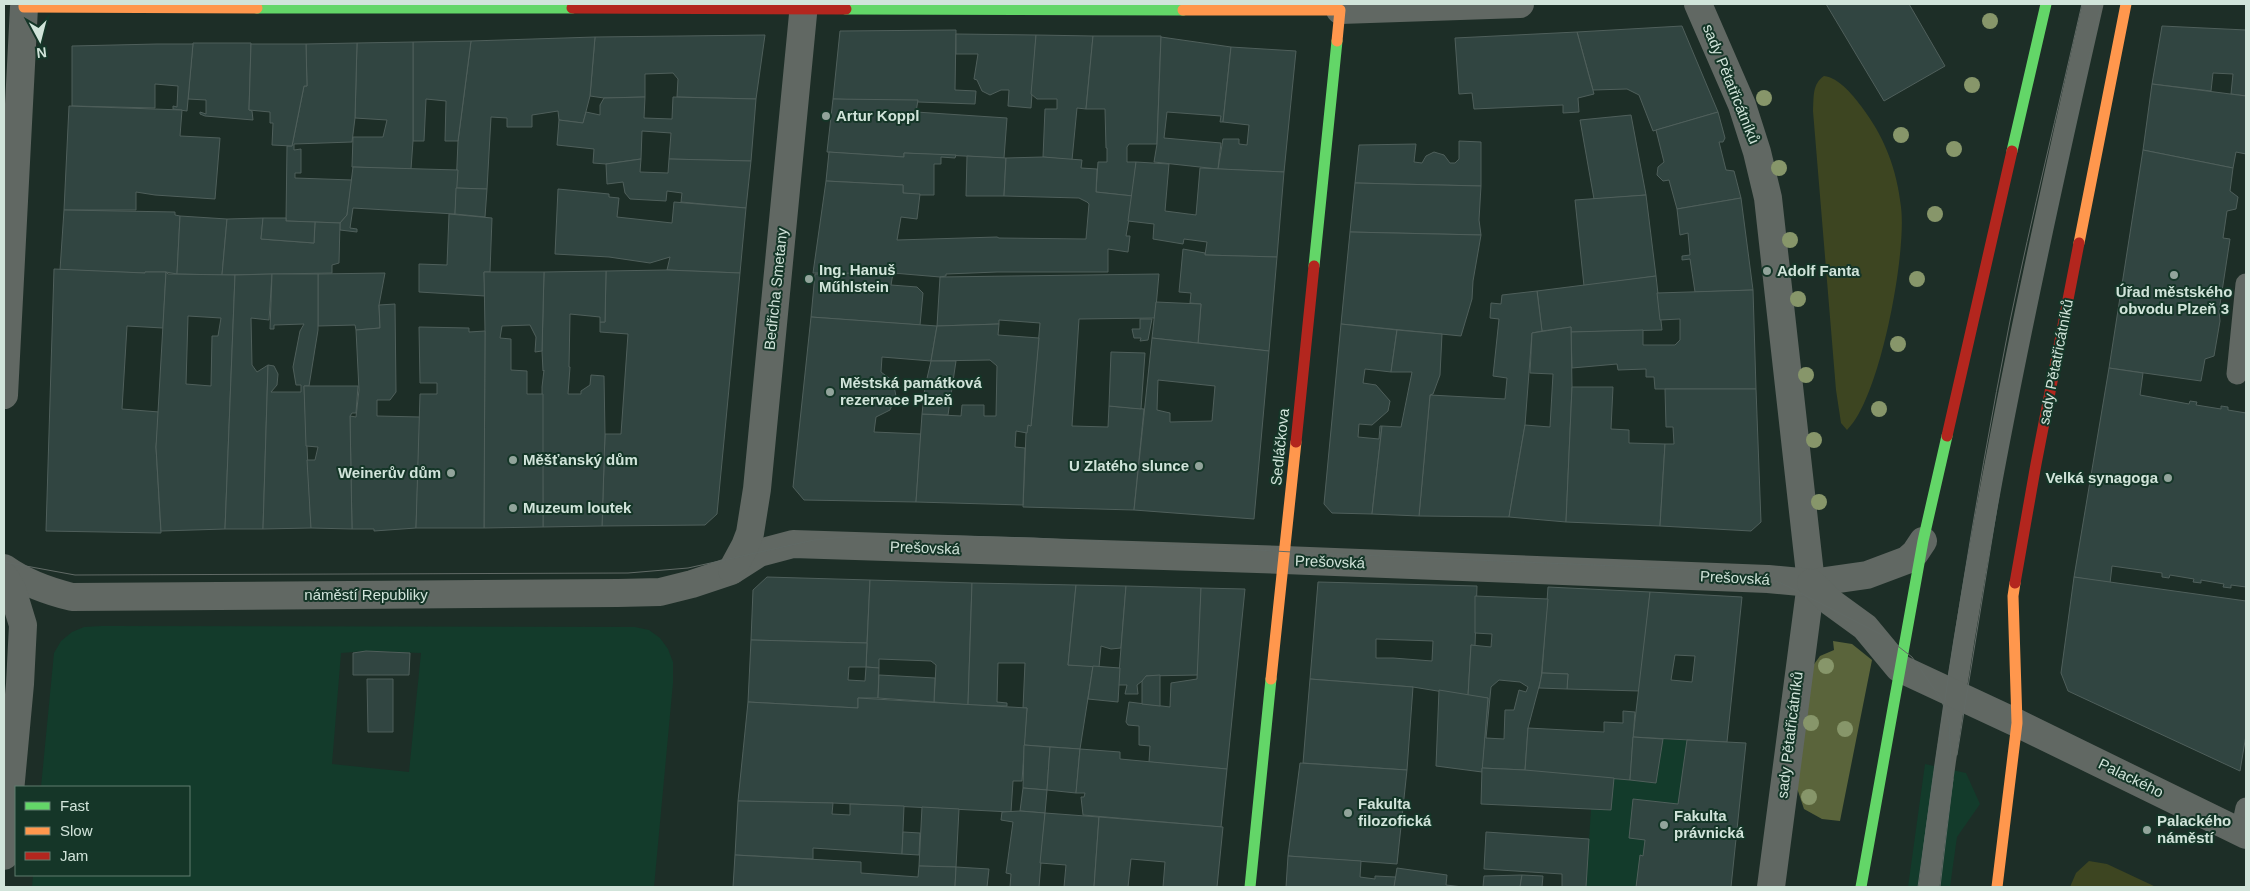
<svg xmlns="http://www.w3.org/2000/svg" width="2250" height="891" font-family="Arial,sans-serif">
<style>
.built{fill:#133b2b;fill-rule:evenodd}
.green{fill:#3d4521}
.forest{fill:#5a643b}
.building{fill:#314541;stroke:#4f5f5b;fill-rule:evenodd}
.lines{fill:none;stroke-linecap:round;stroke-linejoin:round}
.lane{stroke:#616863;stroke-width:21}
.street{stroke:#616863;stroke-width:28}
.fast{stroke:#63d668;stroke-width:11}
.slow{stroke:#ff974d;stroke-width:11}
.jam{stroke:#b3261e;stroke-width:11}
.tram{stroke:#616a66;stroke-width:1}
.tree{fill:#87966a}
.poi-dot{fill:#92a49b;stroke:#153628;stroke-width:2}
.labels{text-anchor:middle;stroke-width:4;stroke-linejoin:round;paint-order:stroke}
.street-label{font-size:15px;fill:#d1e4da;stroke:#153628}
.poi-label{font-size:15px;font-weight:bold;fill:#d1e4da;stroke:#153628;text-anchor:start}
</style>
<rect width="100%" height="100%" fill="#1d2e27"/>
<g class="built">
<path d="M102 626 635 627 649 630 660 638 668 649 673 662V683L654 887H32L33 875H189V787H41L54 653 61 641 72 632 84 627ZM367 651 421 653 409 772 332 764 341 653Z"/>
<polygon points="1663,739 1746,743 1731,887 1586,887 1591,809 1614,778 1656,783"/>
<polygon points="1925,764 1966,773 1980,804 1957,837 1950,887 1908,887"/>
</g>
<g class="green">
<path d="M1824 76C1839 78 1852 94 1861 106 1884 136 1897 169 1901 207 1907 253 1880 399 1847 430L1841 423 1836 390 1813 111C1814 97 1812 84 1824 76Z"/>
<polygon points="2089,861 2107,864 2156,887 2070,887 2076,873"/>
</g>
<polygon class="forest" points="1833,641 1852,644 1872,660 1840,821 1822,819 1804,809 1797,788 1812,667 1820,656 1834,650"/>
<g class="building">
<polygon points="1826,4 1909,4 1945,66 1884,101"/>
<polygon points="1682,26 1718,112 1653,131 1639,95 1627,89 1593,90 1577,32"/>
<polygon points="2162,26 2246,30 2246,96 2231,94 2233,74 2213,73 2211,91 2152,84"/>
<polygon points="956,30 955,90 976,91 975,104 833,99 840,31"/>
<polygon points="1577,32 1594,94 1578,98 1579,112 1563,113 1563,105 1474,109 1472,93 1459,94 1455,38"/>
<polygon points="956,34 1036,35 1031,108 1008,106 1009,90 1001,90 990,95 982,91 977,80 974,79 978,54 956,54"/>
<polygon points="765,35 756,99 677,97 678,79 673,73 645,74 645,97 604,98 590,96 595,37"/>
<polygon points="1036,35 1093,36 1086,109 1077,108 1072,160 1043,157 1045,109 1057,109 1057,99 1037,99 1031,94"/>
<polygon points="1093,36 1161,36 1157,144 1129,144 1127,147 1127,162 1136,162 1133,196 1096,192 1098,162 1107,162 1107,148 1106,148 1105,109 1086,109"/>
<polygon points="595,37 590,96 583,123 559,120 558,111 532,115 532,127 507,127 507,118 491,117 487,189 456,188 458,141 471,41"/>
<polygon points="1161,37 1231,47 1223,122 1220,122 1221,116 1167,112 1164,138 1221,143 1218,169 1154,162 1157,144"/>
<polygon points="471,41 458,141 445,141 446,101 426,99 424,141 413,141 413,42"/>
<polygon points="413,42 413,141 411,169 352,167 353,137 383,137 387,120 355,118 357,43"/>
<polygon points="193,43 251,43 249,110 252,111 253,120 205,116 200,114 200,112 206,114 206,100 188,99"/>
<polygon points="357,43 355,118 352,142 294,144 294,150 301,149 301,173 295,173 295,178 352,180 347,215 340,223 286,221 287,146 292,146 304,86 307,86 306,44"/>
<polygon points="157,44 193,44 187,111 173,109 173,106 177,107 178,86 155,84 155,108 72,106 72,46"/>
<polygon points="251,44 306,44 307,86 304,86 292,146 272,145 273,123 270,123 270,112 249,110"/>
<polygon points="1231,47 1296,51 1284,172 1218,169 1223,139 1239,139 1239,144 1247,145 1249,125 1223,122"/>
<polygon points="2152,84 2246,96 2246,154 2236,152 2233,168 2143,150"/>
<polygon points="645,97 644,118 672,119 673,97 756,99 751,161 669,159 671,133 642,131 641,159 606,164 593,163 594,149 557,145 559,120 583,123 586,112 600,115 600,105 604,98"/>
<polygon points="833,99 918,100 916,112 1007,118 1004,158 904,153 904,157 827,152"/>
<polygon points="69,106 182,110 180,136 220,138 215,199 155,195 136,192 136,210 64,210"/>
<polygon points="1718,112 1725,138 1723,142 1719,142 1726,170 1734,171 1741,198 1677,209 1669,180 1663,181 1657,175 1658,167 1664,162 1656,130"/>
<polygon points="1631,115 1646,195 1594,199 1580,120"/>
<polygon points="1459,141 1481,142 1481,186 1355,183 1359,145 1416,144 1414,162 1422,163 1426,156 1434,152 1444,155 1450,163 1455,163 1459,159"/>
<polygon points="2143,150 2233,168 2230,191 2238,197 2236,209 2227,211 2223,238 2230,239 2219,311 2220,321 2214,356 2205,359 2201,381 2109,368"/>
<polygon points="829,152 904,157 904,153 956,155 955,158 941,157 941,164 934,164 934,195 920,195 903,193 903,185 826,181"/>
<polygon points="967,156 1006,158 1004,196 966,196"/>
<polygon points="1043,157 1082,160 1081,168 1097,169 1096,192 1133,196 1126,236 1130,236 1128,252 1108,249 1108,272 997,272 946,274 946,276 940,277 893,273 813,273 826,181 903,185 903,193 920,194 917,219 901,217 897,240 997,237 999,238 1086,239 1089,204 1087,202 1079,198 1004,196 1006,158"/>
<polygon points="641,159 640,172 668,173 669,159 751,161 746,208 681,202 682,193 667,191 666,201 630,199 625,193 623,182 607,184 606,164"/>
<polygon points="1136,162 1169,164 1165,211 1196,215 1200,168 1284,172 1277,257 1205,255 1207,242 1184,239 1183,244 1153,239 1154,224 1128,221"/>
<polygon points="353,167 458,170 455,214 353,208 350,228 357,229 357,232 340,230 340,223 347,215"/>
<polygon points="1355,183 1481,186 1479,220 1481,235 1350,232"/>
<polygon points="456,188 487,189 485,217 455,214"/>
<polygon points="558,189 609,194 609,197 619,198 617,217 672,223 674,202 746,208 740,273 667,270 670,257 650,263 609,257 555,254"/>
<polygon points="1646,195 1656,276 1584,286 1575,200"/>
<polygon points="1741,198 1753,290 1695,292 1690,259 1682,260 1682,256 1690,255 1688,233 1680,235 1677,209"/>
<polygon points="64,210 175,212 175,215 180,216 177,274 166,272 145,272 145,273 60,270"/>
<polygon points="449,214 492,218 490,272 484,272 485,296 419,292 419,264 447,265"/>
<polygon points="180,216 227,219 222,275 177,274"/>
<polygon points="263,218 261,239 314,243 315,222 340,223 339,263 332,265 332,273 222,275 227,219"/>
<polygon points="263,218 286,218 286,221 315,222 314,243 261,239"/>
<polygon points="1350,232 1481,235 1473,281 1472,299 1461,336 1341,324"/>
<polygon points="1183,249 1205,253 1205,255 1277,257 1269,351 1198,343 1201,304 1190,303 1191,293 1179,292"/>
<polygon points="54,269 145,273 145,272 166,272 163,328 127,326 122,409 159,412 156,447 161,533 46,531"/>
<polygon points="667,270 740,273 717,514 705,525 602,526 605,434 621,434 628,334 600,332 600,322 605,322 606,271"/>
<polygon points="606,271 605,322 600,322 600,317 570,314 569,367 570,367 568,394 581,394 581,391 590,385 591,375 604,376 605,434 602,526 543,527 542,387 544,370 543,371 542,351 544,272"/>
<path d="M166 272 168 274 235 275 225 529 161 531 156 447ZM188 316 221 318 218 336H212L211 386 186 384Z"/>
<polygon points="484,272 544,272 542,351 535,352 536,337 530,325 502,326 500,338 511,339 511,370 527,371 527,394 543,394 543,527 484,528 485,331"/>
<polygon points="385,273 379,305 380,328 356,330 355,325 318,326 318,274"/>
<polygon points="893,273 891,285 917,287 923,293 920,325 811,317 815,274"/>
<polygon points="272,274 269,320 251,318 252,365 257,372 268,365 263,529 225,529 235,275"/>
<polygon points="272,274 318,274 318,330 309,386 304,386 311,528 263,529 268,365 274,366 278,374 277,385 271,392 301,392 301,385 296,385 293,367 300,331 304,324 274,325 274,329 270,329"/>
<polygon points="1159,274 1155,318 1079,319 1072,426 1108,427 1109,406 1144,409 1134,510 1023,507 1026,433 1028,425 1031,426 1040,323 999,320 999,324 937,326 940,277"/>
<polygon points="1656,276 1662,330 1571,332 1571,327 1542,331 1537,291"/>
<polygon points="1753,290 1756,389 1655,389 1654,377 1646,377 1646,369 1618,370 1617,364 1572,368 1571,332 1643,330 1643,345 1675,345 1680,340 1680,319 1660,320 1657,293"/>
<polygon points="1537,291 1542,331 1532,333 1525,425 1509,517 1419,516 1430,395 1505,399 1507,378 1493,376 1499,319 1490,318 1491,303 1501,304 1502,295"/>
<polygon points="1156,302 1201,304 1198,343 1152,338"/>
<polygon points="395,304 396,392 390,400 377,400 377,416 420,417 416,528 374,531 374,529 352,529 350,416 356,417 359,390 356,330 380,328 379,305"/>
<polygon points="811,317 937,326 931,361 882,357 881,372 893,381 896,396 890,410 876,417 874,432 921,434 916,502 804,500 793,487"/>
<polygon points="1140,319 1152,319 1148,340 1140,341 1141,338 1134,338 1132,329 1140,329"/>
<polygon points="999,324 998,335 1039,338 1031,426 1028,425 1027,433 1016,431 1015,447 1025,448 1023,505 916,502 922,414 961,416 962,405 984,405 984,416 996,416 997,366 990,360 931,361 937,326"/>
<polygon points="1341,324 1397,330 1391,372 1365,369 1363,383 1376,385 1390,401 1388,411 1372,425 1359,424 1358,437 1379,439 1380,426 1382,426 1372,514 1332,513 1324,504"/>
<polygon points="419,327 469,328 469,332 485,331 484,528 416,528 420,394 437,394 437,383 420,383"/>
<polygon points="1571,327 1572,387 1566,522 1509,517 1525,425 1550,427 1553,374 1530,373 1532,333"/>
<polygon points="1397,330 1442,334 1440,375 1433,394 1430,395 1419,516 1372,514 1382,426 1401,427 1412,372 1391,372"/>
<path d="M1152 338 1269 351 1254 519 1134 510ZM1158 380 1215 386 1212 421 1170 422V413L1157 410Z"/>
<polygon points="1111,352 1145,353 1141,409 1109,406"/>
<polygon points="931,361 956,361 948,415 922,414 925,387"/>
<polygon points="2109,368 2143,373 2140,395 2189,404 2190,401 2197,402 2196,405 2221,409 2221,406 2228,407 2228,410 2246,413 2246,587 2231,585 2231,588 2223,587 2224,584 2201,580 2201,583 2193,582 2194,579 2170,575 2169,578 2162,577 2162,573 2112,566 2110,583 2074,577"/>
<polygon points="304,386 358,386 356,413 352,413 350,416 352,529 311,528 307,460 315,460 318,447 306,446"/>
<polygon points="1572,387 1613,387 1611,429 1629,430 1629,443 1665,444 1660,526 1566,522"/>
<polygon points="1665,389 1756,389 1761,522 1751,531 1660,526 1665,444 1674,444 1673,427 1666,427"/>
<polygon points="767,577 870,580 867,643 751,640 753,590"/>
<polygon points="2074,577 2246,601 2246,735 2240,771 2068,691 2061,673"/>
<polygon points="870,580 972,583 968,705 934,702 936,665 931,661 879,659 879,668 866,667"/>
<path d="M1318 582 1477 586 1475 646 1471 645 1468 696 1413 687 1310 679ZM1376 639 1433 641 1432 661 1393 658H1376Z"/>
<polygon points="972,583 1076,585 1068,665 1093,666 1080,749 1024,745 1027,708 1023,708 1025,663 998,663 997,702 1007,703 1007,706 968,705"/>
<polygon points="1076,585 1126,586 1121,648 1111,649 1101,646 1099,667 1068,665"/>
<polygon points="1126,586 1201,588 1198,675 1146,676 1146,678 1137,685 1138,694 1125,694 1127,685 1118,685"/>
<polygon points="1548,587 1650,592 1640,691 1567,689 1568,674 1542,673"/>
<polygon points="1201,588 1245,589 1227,769 1149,762 1150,746 1139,745 1139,726 1128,725 1126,722 1129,702 1170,707 1171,683 1197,679"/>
<path d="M1650 592 1742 597 1727 742 1633 737ZM1675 655 1695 656 1692 682 1671 680Z"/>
<path d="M1475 596 1548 599 1541 679 1528 728 1525 770 1482 768 1488 698 1468 696 1471 645 1491 647 1492 634 1475 633ZM1499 680 1520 682 1528 687 1526 692 1519 690 1514 710H1505L1504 739 1486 738 1491 687Z"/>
<path d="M751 640 867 643 866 667 879 668 878 698H858V708L748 702ZM849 667H866L865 681 848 680Z"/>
<polygon points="366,651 410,653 409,675 353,675 353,653"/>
<polygon points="1093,666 1120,668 1118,702 1088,699"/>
<polygon points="1542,673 1568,674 1567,689 1539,688"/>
<polygon points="879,675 935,678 934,702 878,698"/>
<polygon points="1160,675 1160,706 1142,704 1142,681 1146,676"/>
<polygon points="367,679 393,679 393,732 368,732"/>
<polygon points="1310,679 1413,687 1407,770 1303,763"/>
<polygon points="1439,690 1488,698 1482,772 1436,766"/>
<polygon points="858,698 1027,708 1022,781 1013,781 1011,812 833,803 738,801 748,702 858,708"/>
<polygon points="1623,711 1635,712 1630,780 1525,771 1528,728 1604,732 1604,722 1623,723"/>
<polygon points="1633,737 1663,739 1656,783 1630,780"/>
<polygon points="1687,740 1746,743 1731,887 1636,887 1640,855 1643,856 1645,840 1629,838 1633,799 1678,804"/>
<polygon points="1024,745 1050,747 1047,790 1023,788"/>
<polygon points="1050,747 1080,749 1076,793 1047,790"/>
<polygon points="1080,749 1120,752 1120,759 1227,769 1221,827 1083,815 1081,797 1084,797 1085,793 1076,793"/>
<polygon points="1300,763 1407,770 1397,864 1288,856"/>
<polygon points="1482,768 1525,770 1614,778 1611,810 1481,804"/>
<polygon points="1023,788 1047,790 1045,813 1020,811"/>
<polygon points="738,801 833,803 832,814 850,815 850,804 904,806 902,854 813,848 813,859 735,855"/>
<polygon points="922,807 959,809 956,867 919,866"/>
<polygon points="1020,811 1045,813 1039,887 1010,887 1011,874 1006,873 1013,822 1001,820 1002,812"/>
<polygon points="1045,813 1099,817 1094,887 1064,887 1066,865 1040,863"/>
<polygon points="1099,817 1223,827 1217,887 1163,887 1165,862 1131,859 1128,887 1094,887"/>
<polygon points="903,832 920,833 919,855 902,854"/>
<polygon points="1486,832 1589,839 1586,887 1562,887 1562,874 1484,869"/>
<polygon points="735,855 861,862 861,873 918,877 919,866 956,867 955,887 733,887"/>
<polygon points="1288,856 1361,861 1360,877 1375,879 1375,876 1396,877 1394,887 1286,887"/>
<polygon points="956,867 989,869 987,887 955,887"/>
<polygon points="1397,868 1447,875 1446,885 1463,887 1394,887"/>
<polygon points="1522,875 1520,887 1483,887 1484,876"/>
<polygon points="1522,875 1543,876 1542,887 1520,887"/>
</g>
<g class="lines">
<g class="lane">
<polyline points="2237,374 2246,284"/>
<polyline points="2241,832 2246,808"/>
<path d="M1929 887C1964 590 2026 296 2093 4"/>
</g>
<g class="street">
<polyline points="1698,4 1742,105 1757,152 1768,198 1811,583 1771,887"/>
<polyline points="1340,10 1520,4"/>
<polyline points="4,395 24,7"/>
<path d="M4 568C25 583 47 591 72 597L618 593 660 592 692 584 731 571 759 553 793 544 1284 560 1768 579 1811 583 1867 575 1907 560 1915 553 1923 541"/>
<polyline points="732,570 745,546 750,533 757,489 804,4"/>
<polyline points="4,576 12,589 23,625 20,684 4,856"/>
<polyline points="1811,583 1832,603 1865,627 1899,668 2017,723 2246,835"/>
</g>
<g class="fast">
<polyline points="257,8 572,8"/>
<polyline points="846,9 1183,10"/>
<polyline points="2012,151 2046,4"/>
<polyline points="1314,266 1337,41"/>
<polyline points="1250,887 1271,679"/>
<polyline points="1861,887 1923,541 1947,436"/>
</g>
<g class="slow">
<polyline points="24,4 24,7 257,8"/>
<polyline points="1183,10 1340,10 1337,41"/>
<polyline points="2079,243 2126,4"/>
<polyline points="1271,679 1296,442"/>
<polyline points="1997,887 2017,723 2013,596 2015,583"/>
</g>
<g class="jam">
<polyline points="572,8 846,9"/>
<polyline points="1947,436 2012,151"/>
<polyline points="1296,442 1314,266"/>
<polyline points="2015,583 2036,464 2079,243"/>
</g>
<g class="tram">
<polyline points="4,562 75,575 628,573 688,568 814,540 875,534 1034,538 1311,553 1710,570 1764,577 1783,584 1886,637 1912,657 1941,699 1949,721 1952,786"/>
<polyline points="1957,755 2005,458 2031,327 2101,4"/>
<path d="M1918 887C1944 698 1973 509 2010 321 2032 215 2058 109 2082 4"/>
<polyline points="1940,887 1953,779"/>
</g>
</g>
<g class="tree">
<circle cx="1990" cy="21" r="8"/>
<circle cx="1972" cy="85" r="8"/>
<circle cx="1764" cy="98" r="8"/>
<circle cx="1901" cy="135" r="8"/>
<circle cx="1954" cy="149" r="8"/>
<circle cx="1779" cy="168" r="8"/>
<circle cx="1935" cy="214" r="8"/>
<circle cx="1790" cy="240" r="8"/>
<circle cx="1917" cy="279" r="8"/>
<circle cx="1798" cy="299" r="8"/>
<circle cx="1898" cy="344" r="8"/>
<circle cx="1806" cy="375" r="8"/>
<circle cx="1879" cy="409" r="8"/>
<circle cx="1814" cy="440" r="8"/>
<circle cx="1819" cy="502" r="8"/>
<circle cx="1826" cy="666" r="8"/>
<circle cx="1811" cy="723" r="8"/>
<circle cx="1845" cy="729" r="8"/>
<circle cx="1809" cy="797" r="8"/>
</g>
<g class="poi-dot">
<circle cx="826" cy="116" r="5"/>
<circle cx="1767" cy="271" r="5"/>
<circle cx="2174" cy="275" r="5"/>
<circle cx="809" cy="279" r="5"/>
<circle cx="830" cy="392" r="5"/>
<circle cx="513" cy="460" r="5"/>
<circle cx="1199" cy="466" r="5"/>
<circle cx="451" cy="473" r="5"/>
<circle cx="2168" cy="478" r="5"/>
<circle cx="513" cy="508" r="5"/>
<circle cx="1348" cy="813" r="5"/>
<circle cx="1664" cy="825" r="5"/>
<circle cx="2147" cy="830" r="5"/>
</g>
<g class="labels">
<g class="street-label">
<text transform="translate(1731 84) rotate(68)" y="5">sady Pětatřicátníků</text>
<text transform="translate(776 289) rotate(-84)" y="5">Bedřicha Smetany</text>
<text transform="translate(2056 362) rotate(-79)" y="5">sady Pětatřicátníků</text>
<text transform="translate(1280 447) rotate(-84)" y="5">Sedláčkova</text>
<text transform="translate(925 548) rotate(2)" y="5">Prešovská</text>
<text transform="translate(1330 562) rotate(2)" y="5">Prešovská</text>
<text transform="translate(1735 578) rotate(3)" y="5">Prešovská</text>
<text x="366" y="600">náměstí Republiky</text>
<text transform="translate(1790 735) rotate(-83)" y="5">sady Pětatřicátníků</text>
<text transform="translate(2131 778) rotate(26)" y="5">Palackého</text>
</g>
<g class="poi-label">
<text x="836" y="121">Artur Koppl</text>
<text x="819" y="275">Ing. Hanuš<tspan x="819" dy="17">Műhlstein</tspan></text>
<text x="1777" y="276">Adolf Fanta</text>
<text x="2174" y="297" text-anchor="middle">Úřad městského<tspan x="2174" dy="17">obvodu Plzeň 3</tspan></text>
<text x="840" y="388">Městská památková<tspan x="840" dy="17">rezervace Plzeň</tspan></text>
<text x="523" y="465">Měšťanský dům</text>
<text x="1189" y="471" text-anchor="end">U Zlatého slunce</text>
<text x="441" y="478" text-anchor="end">Weinerův dům</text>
<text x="2158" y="483" text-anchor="end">Velká synagoga</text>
<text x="523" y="513">Muzeum loutek</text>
<text x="1358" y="809">Fakulta<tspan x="1358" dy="17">filozofická</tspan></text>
<text x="1674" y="821">Fakulta<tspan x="1674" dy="17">právnická</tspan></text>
<text x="2157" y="826">Palackého<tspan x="2157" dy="17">náměstí</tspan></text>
</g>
</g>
<rect width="2250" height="891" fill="none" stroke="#d1e4da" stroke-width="10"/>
<rect x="15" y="786" width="175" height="90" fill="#153628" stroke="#607c6f"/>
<rect x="25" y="802" width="25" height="8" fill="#63d668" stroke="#607c6f"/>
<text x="60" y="811" font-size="15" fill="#d1e4da">Fast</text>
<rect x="25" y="827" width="25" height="8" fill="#ff974d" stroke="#607c6f"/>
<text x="60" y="836" font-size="15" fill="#d1e4da">Slow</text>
<rect x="25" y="852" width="25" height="8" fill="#b3261e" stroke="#607c6f"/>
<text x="60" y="861" font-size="15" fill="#d1e4da">Jam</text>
<g transform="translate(40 40) rotate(173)" stroke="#153628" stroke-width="4" paint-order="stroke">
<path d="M0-4L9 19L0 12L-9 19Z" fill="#d1e4da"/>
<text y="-8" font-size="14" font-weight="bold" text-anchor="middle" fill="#d1e4da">N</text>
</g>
</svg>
